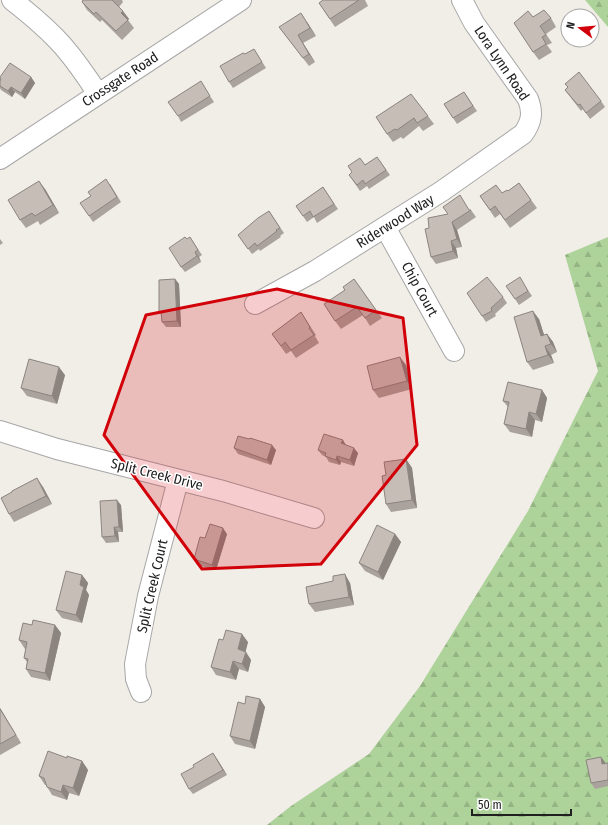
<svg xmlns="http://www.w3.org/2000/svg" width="608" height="825" font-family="'Fira Sans Condensed',sans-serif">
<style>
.forest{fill:url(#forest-firs)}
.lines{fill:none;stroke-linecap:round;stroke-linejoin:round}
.minor-casing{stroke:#a7a7a7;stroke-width:22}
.minor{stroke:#fff;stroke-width:20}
.wall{fill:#aaa39d}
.shaded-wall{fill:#8b847f}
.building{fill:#c6bdb6;stroke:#8b847f}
.marked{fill:#d10009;fill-opacity:0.2;stroke:#d10009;stroke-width:3;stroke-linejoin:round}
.labels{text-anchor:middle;stroke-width:3;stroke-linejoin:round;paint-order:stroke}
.street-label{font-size:14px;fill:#202020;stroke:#fff}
</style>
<defs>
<pattern id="forest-firs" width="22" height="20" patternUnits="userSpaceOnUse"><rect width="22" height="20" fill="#add29a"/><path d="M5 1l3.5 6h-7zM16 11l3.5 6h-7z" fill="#95b484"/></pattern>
</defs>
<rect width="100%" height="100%" fill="#f1ede7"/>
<g class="forest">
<polygon points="585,0 608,0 608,27"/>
<polygon points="608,237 608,825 267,825 291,806 369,754 420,686 528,511 598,371 565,255"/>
</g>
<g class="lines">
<defs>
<g id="minor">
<path d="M12 0C30 14 48 29 63 46 76 61 87 77 98 94"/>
<polyline points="0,159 241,0"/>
<polyline points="385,227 454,351"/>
<path d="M255 304 315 271 442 191 523 134C532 122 533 112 528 99L474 23 462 0"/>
<polyline points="0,431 57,449 223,491 314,518"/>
<polyline points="141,692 136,679 135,664 148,596 178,480"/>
</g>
</defs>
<use href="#minor" class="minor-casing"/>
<use href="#minor" class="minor"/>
</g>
<g class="wall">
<polygon points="83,0 122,0 123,2 119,7 129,19 128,20 134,28 122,40 102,20 100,22 87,10 82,2"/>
<polygon points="323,0 365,0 368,6 335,27 319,3"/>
<polygon points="533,17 551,18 556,27 546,34 552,43 547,45 552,52 539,60 533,52"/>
<polygon points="307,22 316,36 303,43 315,62 309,66 279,27"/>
<polygon points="254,49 266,68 233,88 229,82 245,54"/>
<polygon points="0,77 31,77 35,83 25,99 15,92 12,97 1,90 0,88 0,81 1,80"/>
<polygon points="204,87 214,102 181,122 178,116"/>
<polygon points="565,90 601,101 605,107 590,119 583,109 581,111"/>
<polygon points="464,92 477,111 457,124 444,104"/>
<polygon points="411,94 434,124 423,131 419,126 403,139 401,137 393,142 387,134"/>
<polygon points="377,157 390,175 369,189 367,186 360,191 349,175"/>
<polygon points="519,183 537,208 510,228 500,214 495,218 480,196 502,193 508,191"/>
<polygon points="110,184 121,202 93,222 89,216"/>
<polygon points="323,187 338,209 317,223 314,217 307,222 296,206"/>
<polygon points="45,189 59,213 40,225 38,221 26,228 20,220"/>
<polygon points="469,210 471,210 476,217 457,230 462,247 456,248 458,258 436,264 431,257 429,228"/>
<polygon points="269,211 284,233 280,236 281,237 260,251 259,249 252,254 238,235"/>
<polygon points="190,237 202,255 199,257 201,262 185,272 181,267 187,239"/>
<polygon points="0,239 3,243 0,245"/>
<polygon points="175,279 179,284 181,327 166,327 162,322 162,315 159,312"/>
<polygon points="354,279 382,318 370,326 363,315 341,329 335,321 345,290"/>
<polygon points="523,283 532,296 519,305 515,299"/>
<polygon points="503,297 507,303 495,314 496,316 486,322 482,316"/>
<polygon points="301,312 316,335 315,336 319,343 296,358 291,351 286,354 272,334"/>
<polygon points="539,319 544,335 547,334 553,342 557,352 551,355 554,363 533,370 527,362"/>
<polygon points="406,365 412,389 379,398 373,390"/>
<polygon points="65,375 57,404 27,396 21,388"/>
<polygon points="542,390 547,398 542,422 535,420 532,437 510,432 504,424 508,407 503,401"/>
<polygon points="249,439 276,450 271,465 238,454 234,448"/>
<polygon points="343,440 346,445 358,453 354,466 341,462 340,465 329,462 326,457 322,455 318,450"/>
<polygon points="406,459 412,468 417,508 391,512 386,504 386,475"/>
<polygon points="43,487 52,504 14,522 9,514"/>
<polygon points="121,505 123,532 118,532 119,542 106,543 102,537"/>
<polygon points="227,534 216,570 197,565 194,559 205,538"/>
<polygon points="395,534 401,542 383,580 365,571 359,563"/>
<polygon points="82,575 88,583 86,590 89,595 82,623 62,618 56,610"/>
<polygon points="350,583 354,605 315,612 309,604"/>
<polygon points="32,625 55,625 61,633 50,681 31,677 26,669 27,662 24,658 26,649 25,649 19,640"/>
<polygon points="223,640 248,642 245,652 251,660 248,672 239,669 236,680 216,675 211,667"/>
<polygon points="260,699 265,707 255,749 235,744 230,736 245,704"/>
<polygon points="0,708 21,743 0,755"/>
<polygon points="67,758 82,761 88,770 79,796 69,793 67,800 52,795 46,785 45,785 39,776"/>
<polygon points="217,759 227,775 193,794 189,789"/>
<polygon points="605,762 605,764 608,763 608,786 595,789 591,783"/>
</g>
<g class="shaded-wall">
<polygon points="123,11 129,19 127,21 121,13"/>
<polygon points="301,13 307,22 316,36 310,28"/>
<polygon points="298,35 303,43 315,62 309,54"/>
<polygon points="31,77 35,83 25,99 21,93"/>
<polygon points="11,87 15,92 12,97 8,91"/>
<polygon points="39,181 45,189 59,213 53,205"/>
<polygon points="452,222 457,230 462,247 457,239"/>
<polygon points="451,241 456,248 458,258 453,251"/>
<polygon points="195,252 199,257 201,262 197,256"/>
<polygon points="175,279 179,284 181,327 177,321"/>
<polygon points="533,311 539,319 547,344 541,336"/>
<polygon points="547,334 553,342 557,352 551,344"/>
<polygon points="545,346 551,355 554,363 548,355"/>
<polygon points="400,357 406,365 412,389 407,381"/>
<polygon points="59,367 65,375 57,404 52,396"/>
<polygon points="542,390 547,398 542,422 536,414"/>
<polygon points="529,412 535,420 532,437 526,429"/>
<polygon points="343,440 346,446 341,443"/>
<polygon points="272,445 276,450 271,465 267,460"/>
<polygon points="354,448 358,453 354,466 350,460"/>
<polygon points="337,456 341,462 340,465 336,460"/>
<polygon points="406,459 412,468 417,508 412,500"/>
<polygon points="37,478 43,487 52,504 46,496"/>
<polygon points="117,500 121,505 123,532 119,527"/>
<polygon points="114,527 118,532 119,542 115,536"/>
<polygon points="223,528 227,534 216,570 212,565"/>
<polygon points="395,534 401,542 383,580 378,572"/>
<polygon points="345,574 350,583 354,605 349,597"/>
<polygon points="82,575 88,583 86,590 89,595 82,623 76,615 80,585"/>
<polygon points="55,625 61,633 50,681 45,673"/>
<polygon points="242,634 248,642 244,658 238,649"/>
<polygon points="246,652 251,660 248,672 242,664"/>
<polygon points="233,661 239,669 236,680 230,672"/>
<polygon points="260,699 265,707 255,749 250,741"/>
<polygon points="0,708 21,743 16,735 0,709"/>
<polygon points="213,753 217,759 227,775 223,770"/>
<polygon points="601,757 605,762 606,770 602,764"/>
<polygon points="82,761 88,770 79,796 73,788"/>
<polygon points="63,785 69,793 67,800 61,792"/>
</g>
<g class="building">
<polygon points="83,0 112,0 123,11 121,13 128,20 116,31 96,12 94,14 82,2"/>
<polygon points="323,0 359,0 330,19 319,3"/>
<polygon points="544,10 551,18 540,26 546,35 542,37 546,44 533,52 514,23 528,11 533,17"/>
<polygon points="301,13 310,28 298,35 309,54 303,58 279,27"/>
<polygon points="254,49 262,62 229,82 220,66 243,53 245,54"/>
<polygon points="10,63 31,77 21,93 11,87 8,91 0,86 0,81 1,79 0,78 0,77"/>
<polygon points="579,72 601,101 586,113 580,104 578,105 565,90 568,87 565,84"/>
<polygon points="201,81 210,96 178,116 168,102"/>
<polygon points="464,92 473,106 453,118 444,104"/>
<polygon points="411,94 428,116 417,123 414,118 397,130 395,129 387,134 376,117"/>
<polygon points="377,157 386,170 365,184 363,180 357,185 349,175 352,172 348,166 360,158 365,165"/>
<polygon points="106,179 117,197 89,216 80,203 91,196 88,192"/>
<polygon points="39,181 53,205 35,216 32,213 20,220 8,200"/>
<polygon points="519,183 531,200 505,220 495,206 490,210 480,196 496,185 502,193 507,190 508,191"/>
<polygon points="323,187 334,204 313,217 310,211 303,216 296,206"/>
<polygon points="460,195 469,210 471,210 452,222 457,239 451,241 453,251 431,257 425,229 429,228 428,218 448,214 443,207"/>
<polygon points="269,211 280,228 276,230 277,231 257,246 255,243 248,249 238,235 258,218"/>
<polygon points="185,237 187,239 190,237 198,250 195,252 197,256 181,267 169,248"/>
<polygon points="487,277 503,297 491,308 492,311 482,316 467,293"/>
<polygon points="520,277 528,291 515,299 506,286"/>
<polygon points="175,279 177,321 162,322 161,312 159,312 159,280"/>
<polygon points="354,279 376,310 365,318 357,307 335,321 324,304 345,290 343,287"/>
<polygon points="533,311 541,336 547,334 551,344 545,346 548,355 527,362 514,317"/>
<polygon points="301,312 310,327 309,328 314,335 291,350 285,342 281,346 272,334"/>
<polygon points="400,357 407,381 373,390 367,366"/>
<polygon points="29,359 59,367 52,396 21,388"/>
<polygon points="508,382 542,390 536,414 529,412 526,429 504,424 509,402 503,401"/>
<polygon points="324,434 343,440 341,443 354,448 350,460 337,456 336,460 325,456 326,453 318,450"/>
<polygon points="238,436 249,439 250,438 272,445 267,460 234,448"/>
<polygon points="406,459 412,500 386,504 382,476 386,475 384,462"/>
<polygon points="37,478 46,496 9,514 1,498 12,492 12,491"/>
<polygon points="117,500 119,527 114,527 115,536 102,537 100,501"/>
<polygon points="210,524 223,528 212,565 194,559 200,537 205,538"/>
<polygon points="377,525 395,534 378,572 359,563"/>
<polygon points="66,571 82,575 80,585 84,587 76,615 56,610"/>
<polygon points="345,574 349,597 309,604 306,587 333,581 333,576"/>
<polygon points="33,620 55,625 45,673 26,669 28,659 24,658 27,642 19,640 23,623 32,625"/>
<polygon points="226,630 242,634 238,649 246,652 242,664 233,661 230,672 211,667 219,639 223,640"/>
<polygon points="246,696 260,699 250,741 230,736 238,702 245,704"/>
<polygon points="0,709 16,735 0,744"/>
<polygon points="48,751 67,758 67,756 82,761 73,788 63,785 61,792 47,787 44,778 39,776"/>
<polygon points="213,753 223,770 189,789 181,774 194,767 193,765"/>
<polygon points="601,757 602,764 608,763 608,780 591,783 586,760"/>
</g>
<path class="marked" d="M277 289 403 318 417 445 321 564 202 569 104 435 146 315Z"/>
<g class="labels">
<g class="street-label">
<text transform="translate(502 63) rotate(56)" y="5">Lora Lynn Road</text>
<text transform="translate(120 79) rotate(-33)" y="5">Crossgate Road</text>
<text transform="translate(395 221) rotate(-32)" y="5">Riderwood Way</text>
<text transform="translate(420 289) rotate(61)" y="5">Chip Court</text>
<text transform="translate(157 474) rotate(14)" y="5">Split Creek Drive</text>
<text transform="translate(152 586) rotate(-77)" y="5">Split Creek Court</text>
</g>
</g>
<g transform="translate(580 28) rotate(286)"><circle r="19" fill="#ffffff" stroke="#a6a6a6"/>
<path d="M0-3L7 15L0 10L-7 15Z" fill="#d10009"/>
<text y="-6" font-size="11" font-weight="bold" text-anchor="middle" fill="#202020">N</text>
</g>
<path d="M472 809v6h99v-6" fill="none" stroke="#202020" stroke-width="2"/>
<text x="478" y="809" font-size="12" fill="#202020" stroke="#ffffff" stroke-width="3" paint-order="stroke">50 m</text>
</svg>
